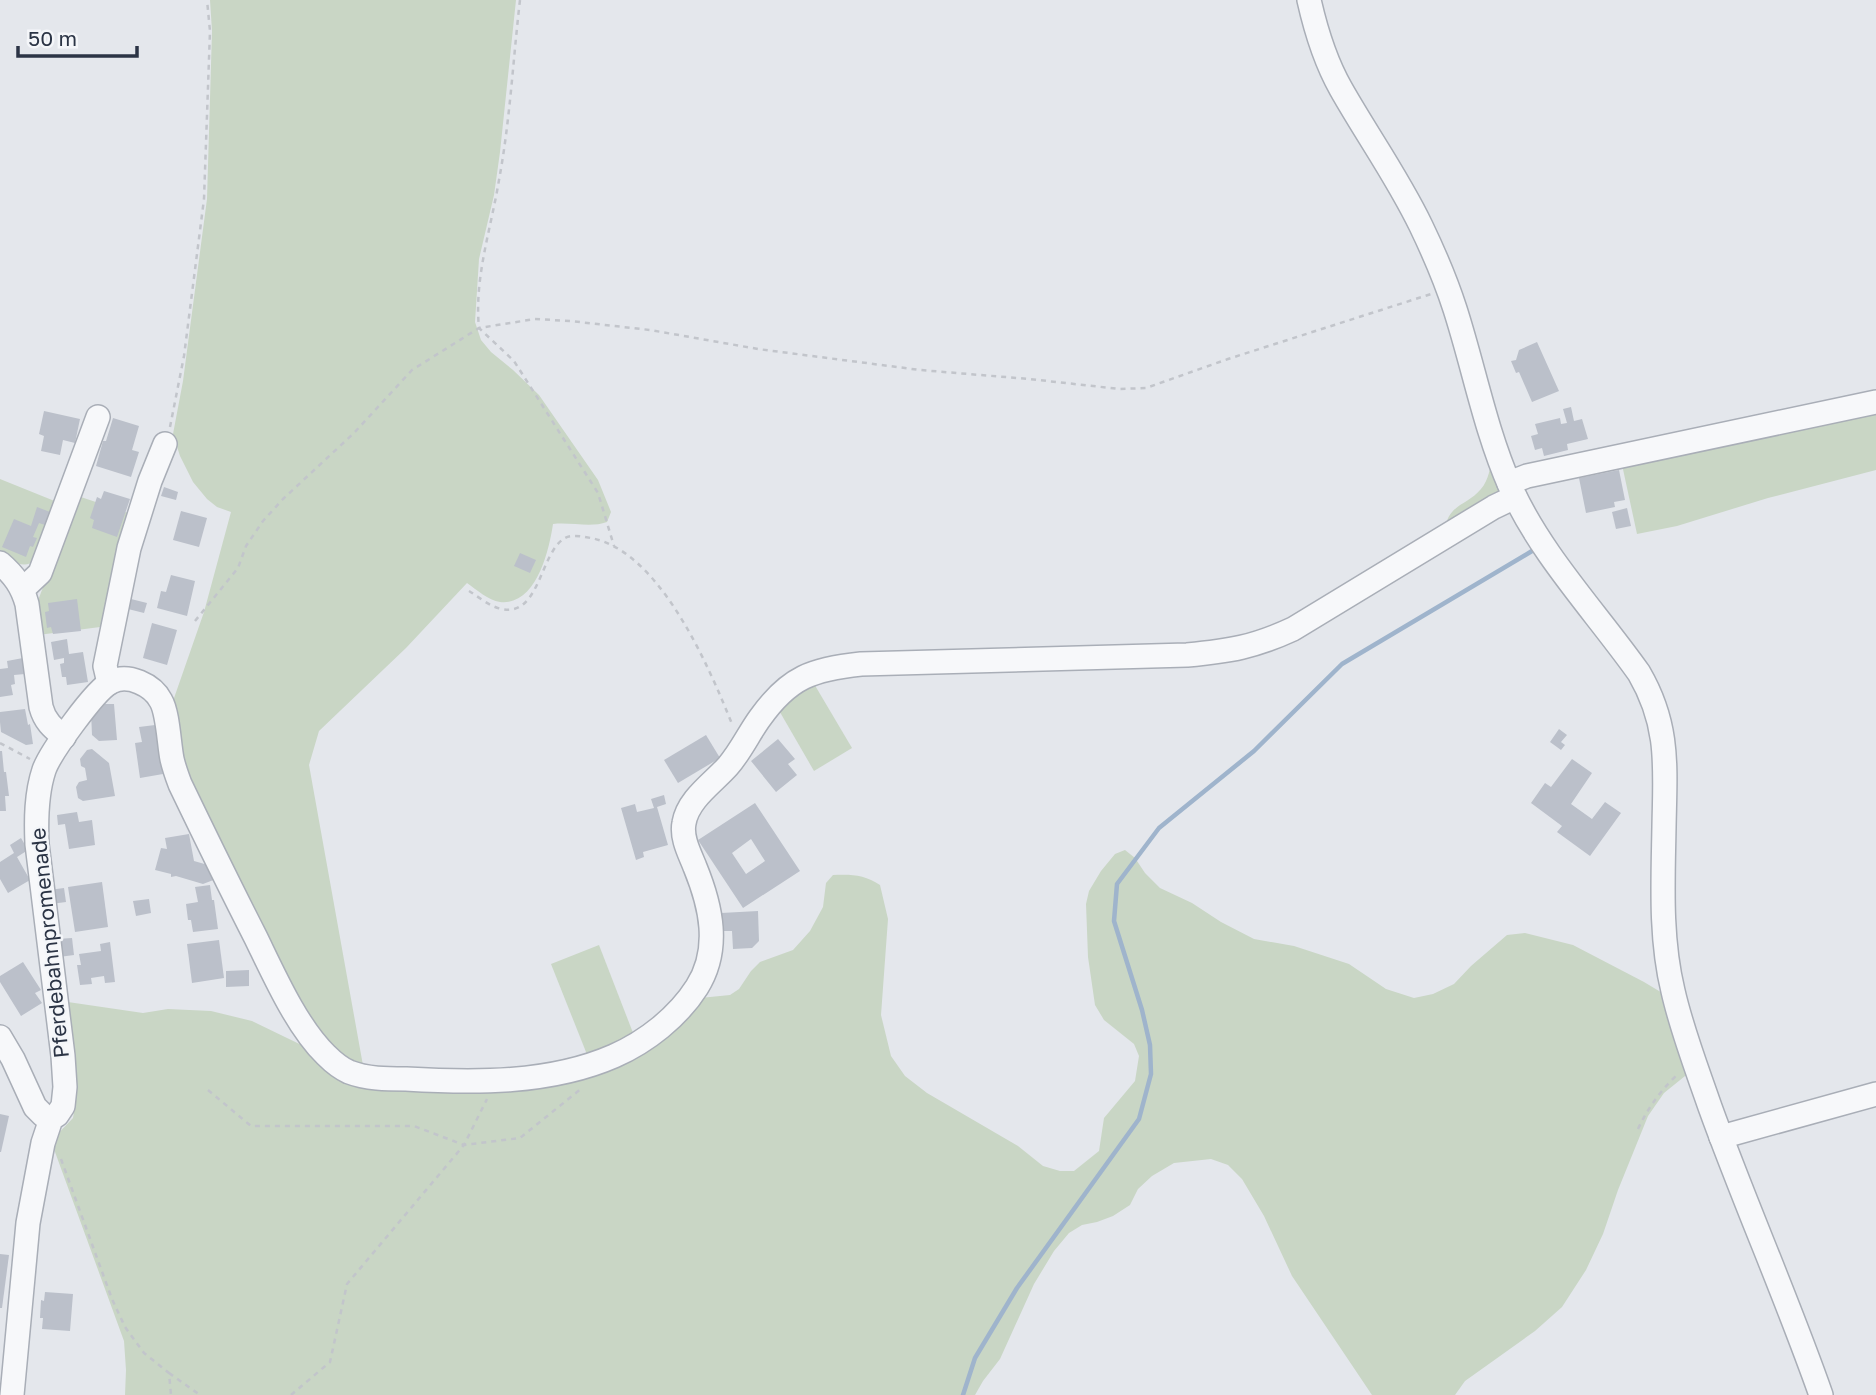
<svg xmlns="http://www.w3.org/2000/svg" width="1876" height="1395" font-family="'Golos Text',sans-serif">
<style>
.green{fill:#c9d6c5}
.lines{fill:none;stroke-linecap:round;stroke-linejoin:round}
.stream{stroke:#9fb4cc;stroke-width:4.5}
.building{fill:#bbc0ca;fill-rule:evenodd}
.minor-casing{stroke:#a9aeb7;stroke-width:26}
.path{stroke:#c2c5cb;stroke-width:2.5;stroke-dasharray:5 5;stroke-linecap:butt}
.minor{stroke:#f7f8fa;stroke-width:23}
.labels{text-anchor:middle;stroke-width:5;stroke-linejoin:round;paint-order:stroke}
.street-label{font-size:21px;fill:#2b3445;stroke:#f4f6f9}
</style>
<rect width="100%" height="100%" fill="#e4e7ec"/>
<g class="green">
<path d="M210 0H516L500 152 494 195 479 259 475 322 481 340 491 352 513 370 539 395 598 480 611 512 607 522C591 528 572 522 553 524 549 551 536 606 500 602 488 600 477 590 467 583L406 648 319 731 309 765 364 1071 326 1051 183 782 173 701 204 612 231 512 217 507 207 499 193 482 180 456 173 434 183 381 207 199 212 31Z"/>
<polygon points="1876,406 1876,470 1768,498 1677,526 1637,534 1621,460"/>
<path d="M1493 456 1503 490 1445 531C1447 504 1467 506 1481 489 1489 480 1490 467 1493 456Z"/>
<path d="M0 479 57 502 37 559C23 571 13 561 0 553Z"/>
<polygon points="78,496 134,515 108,626 38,635 37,603"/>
<polygon points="810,677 852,748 814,771 777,707"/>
<path d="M1125 850 1135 858 1145 873 1160 888 1192 903 1221 922 1254 939 1294 946 1349 964 1386 989 1414 998 1433 994 1454 984 1471 966 1507 935 1525 933 1573 945 1644 982 1669 997 1690 1072 1664 1093 1648 1116 1618 1190 1603 1234 1586 1270 1562 1307 1535 1331 1465 1381 1455 1395H1372L1292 1276 1264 1216 1242 1179 1228 1165 1211 1159 1174 1163 1152 1176 1138 1189 1130 1205 1113 1216 1097 1222 1082 1225 1069 1233 1054 1251 1034 1284 1000 1359 983 1381 975 1395H125L126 1370 124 1341 51 1141 73 1118 75 1106 61 1001 143 1013 168 1009 211 1011 252 1021 318 1053 338 1071 559 1080 700 998 730 995 739 989 751 971 760 962 793 950 810 931 823 907 826 883 833 875C852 874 865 875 880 885L888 919 881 1015 891 1056 905 1076 927 1093 1018 1146 1043 1166 1060 1171H1074L1099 1151 1104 1118 1135 1081 1139 1056 1134 1044 1104 1020 1095 1005 1088 957 1086 904 1089 891 1101 871 1115 854Z"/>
<polygon points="599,945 635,1038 588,1057 551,964"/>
</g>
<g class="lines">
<polyline class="stream" points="963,1395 975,1358 1017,1288 1139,1119 1151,1074 1150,1045 1142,1010 1114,921 1117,884 1159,828 1254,751 1342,664 1532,551"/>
</g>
<g class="building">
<polygon points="1537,342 1559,391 1532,402 1519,372 1516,373 1511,361 1516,360 1519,350"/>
<polygon points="1571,407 1574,421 1582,419 1588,439 1567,444 1568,450 1544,456 1542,448 1535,450 1531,436 1538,434 1535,424 1560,418 1561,424 1567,423 1563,409"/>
<polygon points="44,411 80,419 75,443 63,440 60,455 41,451 44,436 39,434"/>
<polygon points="113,418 139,426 132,450 139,452 131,477 96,466 103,441 106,441"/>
<polygon points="1619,470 1625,500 1614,502 1615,507 1586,513 1579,478"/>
<polygon points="164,487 178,492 176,500 161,496"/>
<polygon points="104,491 130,499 117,537 92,528 94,520 90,518 97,497 101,499"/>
<polygon points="37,507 50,512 45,525 39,523 33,537 37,538 33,547 30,546 26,557 2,547 14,519 31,526"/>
<polygon points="1627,508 1631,526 1616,529 1612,512"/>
<polygon points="181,511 207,518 199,547 173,540"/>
<polygon points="520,553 536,560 530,573 514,566"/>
<polygon points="171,575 195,581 187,616 157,608 161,591 166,592"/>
<polygon points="77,599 81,631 53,634 51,627 47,628 45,612 49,611 48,603"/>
<polygon points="131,599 147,603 144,613 128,609"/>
<polygon points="152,623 177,630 167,665 143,658"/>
<polygon points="67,639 69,654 83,652 88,682 67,685 66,677 62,677 60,664 64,663 64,658 54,660 51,642"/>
<polygon points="23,658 25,674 14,675 15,684 11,685 13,695 0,697 0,669 8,668 7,661"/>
<polygon points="105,704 114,704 117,740 99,741 92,735 91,712 98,712"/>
<polygon points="25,709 28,725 30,724 33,744 26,745 1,732 0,722 0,712"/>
<polygon points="155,725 163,774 140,778 135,743 142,742 139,727"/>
<polygon points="1559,729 1567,735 1561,742 1565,745 1561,750 1550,742"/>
<polygon points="706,735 720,758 678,783 664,760"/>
<polygon points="778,739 795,759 788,764 797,775 776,792 751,761"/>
<polygon points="92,749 109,763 115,796 83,801 78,798 76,787 79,782 87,780 85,768 81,766 80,759 87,750"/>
<polygon points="0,751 2,751 4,772 6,772 9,796 5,796 6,811 0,811"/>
<polygon points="1572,759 1592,773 1571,804 1592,819 1605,802 1621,813 1590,856 1557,832 1562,826 1531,803 1545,783 1551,787"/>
<polygon points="664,795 666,804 657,807 668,845 643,852 644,857 636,860 621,808 635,804 637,812 654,808 651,799"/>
<path d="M755 803 800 871 743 908 698 840ZM751 839 765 861 746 874 732 853Z"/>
<polygon points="77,812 79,822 92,820 95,845 69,849 65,824 58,825 57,815"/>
<polygon points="189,834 194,861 208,865 216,879 203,884 176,876 171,877 171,874 155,870 161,848 167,849 165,838"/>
<polygon points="21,838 28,850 17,857 30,880 8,893 0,879 0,862 14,853 10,845"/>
<polygon points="102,882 108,927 75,932 68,887"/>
<polygon points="210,885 212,900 214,900 218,929 193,932 191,920 188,920 186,904 198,902 195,887"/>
<polygon points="64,888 66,902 51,904 49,890"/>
<polygon points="149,899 151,913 136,916 133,901"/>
<polygon points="758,911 759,941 752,948 733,949 732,931 722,931 721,913"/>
<polygon points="72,938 74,955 59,957 57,939"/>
<polygon points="219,940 224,978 192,983 187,944"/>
<polygon points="110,942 115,982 105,983 104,976 91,978 92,984 80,985 77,965 81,965 79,954 101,951 100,944"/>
<polygon points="23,962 41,990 35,993 42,1003 21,1016 0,982 0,976"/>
<polygon points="249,970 249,986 226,987 226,971"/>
<polygon points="0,1114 9,1116 1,1152 0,1152"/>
<polygon points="0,1254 9,1255 2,1308 0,1308"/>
<polygon points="45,1292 73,1294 70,1331 42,1329 43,1318 40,1318 41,1300 44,1301"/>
</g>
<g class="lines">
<defs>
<g id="minor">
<path d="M1309 0C1316 31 1325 61 1341 89 1367 135 1398 178 1421 226 1434 253 1446 281 1455 309 1474 368 1485 429 1510 486 1541 555 1595 611 1639 673 1670 726 1665 768 1664 827 1663 882 1660 938 1673 991 1682 1031 1697 1069 1710 1107 1745 1204 1787 1298 1821 1395"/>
<polyline points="1509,483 1527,476 1876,402"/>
<path d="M0 563C14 575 22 586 27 604L41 707C45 722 53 728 64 737"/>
<polyline points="23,589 40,573 98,417"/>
<polyline points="109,683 105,666 129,548 150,481 165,444"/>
<polyline points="0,1037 13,1059 35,1107 43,1115 51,1119"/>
<polyline points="1721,1137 1876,1094"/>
<path d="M12 1395 28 1223 43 1143 51 1119 57 1115 63 1106 65 1087 63 1056 37 844C36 820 36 794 44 770 50 753 95 690 111 682 128 673 153 685 161 701 168 713 169 744 172 759 174 768 177 776 180 784 205 836 230 887 256 938 274 975 297 1027 326 1055 333 1062 340 1068 349 1072 367 1079 387 1079 406 1079 474 1083 550 1084 614 1056 646 1042 678 1017 697 987 721 949 711 906 695 867 690 854 681 838 684 823 688 799 713 783 728 766 741 751 749 733 760 718 789 677 813 669 861 664L1187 655C1230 651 1254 647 1293 629L1494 507 1515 497"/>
</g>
</defs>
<use href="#minor" class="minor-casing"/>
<g class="path">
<path d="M520 0C513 60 510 121 499 180 491 229 474 278 479 328L514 361 598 493 614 546"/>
<polyline points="170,427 184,356 204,199 210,31 207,0"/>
<path d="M469 591C479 597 490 607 502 609 540 617 540 552 565 538 572 534 584 537 591 538 660 551 709 667 732 724"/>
<polyline points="195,621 238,568 246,546 263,521 283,499 354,433 412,370 479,328 535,319 570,321 650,330 758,349 920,370 1029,379 1120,389 1146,388 1228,359 1431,294"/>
<polyline points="0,743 30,759"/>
<polyline points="208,1090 251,1126 414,1126 464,1145 520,1138 582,1088"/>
<path d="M1638 1129C1648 1108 1660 1091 1677 1075"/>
<polyline points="61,1159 112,1299 125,1327 144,1353 169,1373 171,1395"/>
<polyline points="169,1373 200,1395"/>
<polyline points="291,1395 330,1362 347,1284 464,1145 487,1099"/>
</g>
<use href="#minor" class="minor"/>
</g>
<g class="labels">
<g class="street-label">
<text transform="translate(50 943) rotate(-96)" y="7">Pferdebahnpromenade</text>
</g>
</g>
<path d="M18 46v10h119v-10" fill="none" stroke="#2b3445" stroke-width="3.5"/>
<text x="28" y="46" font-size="21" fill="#2b3445" stroke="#f4f6f9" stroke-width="5" paint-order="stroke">50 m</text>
</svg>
